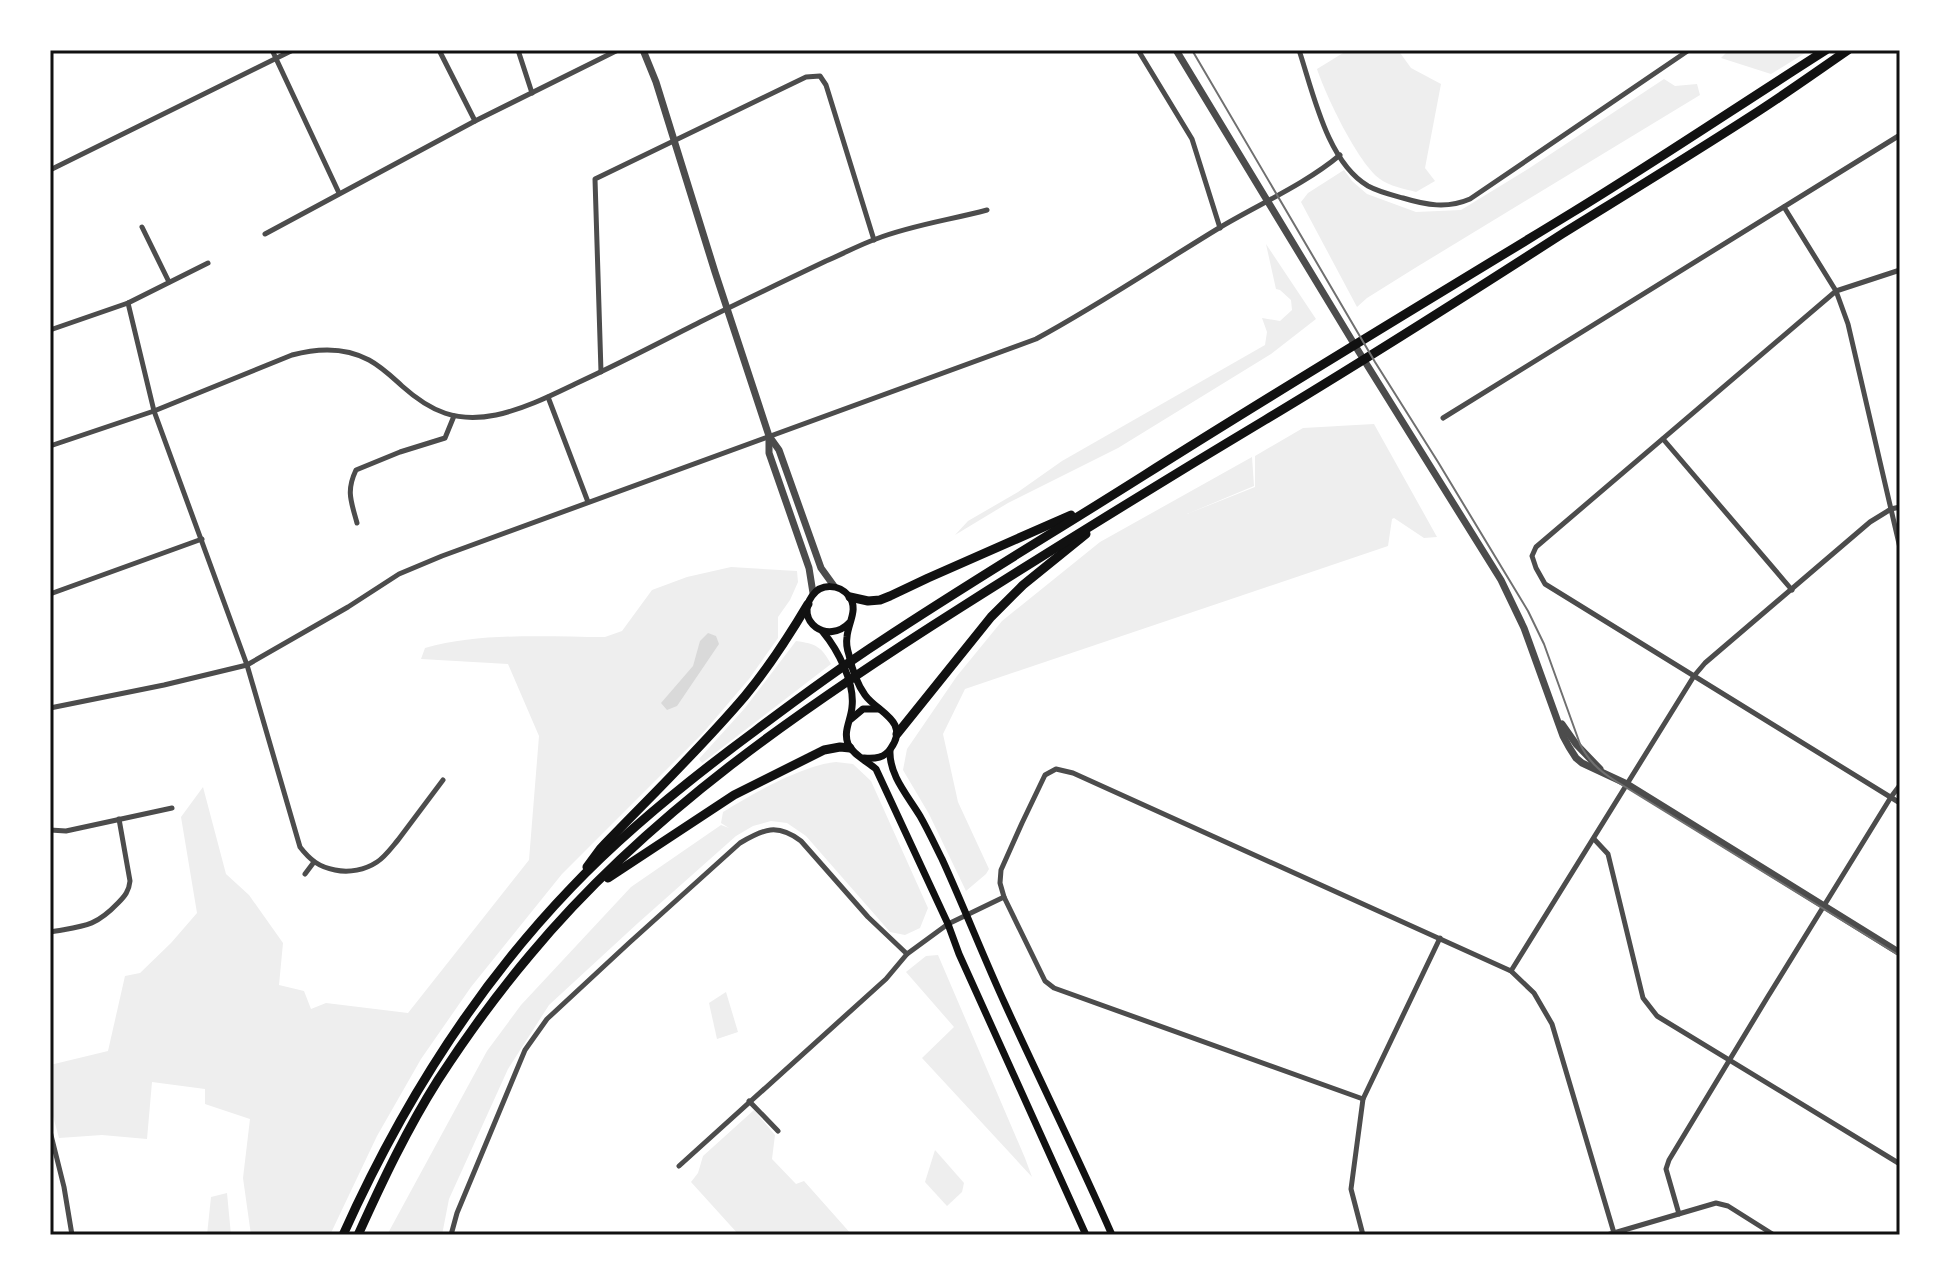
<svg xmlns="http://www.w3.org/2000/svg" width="1950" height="1285" font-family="Signika,sans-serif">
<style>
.green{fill:#eee}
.water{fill:#d9d9d9}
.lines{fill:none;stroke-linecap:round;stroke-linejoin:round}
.minor{stroke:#4c4c4c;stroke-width:5}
.tertiary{stroke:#4c4c4c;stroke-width:7}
.secondary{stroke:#111;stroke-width:7}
.trunk{stroke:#111;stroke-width:9}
.tram{stroke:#707070;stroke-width:2}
.neatline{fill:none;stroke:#111;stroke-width:3}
</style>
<rect width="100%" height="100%" fill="#fff"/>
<g class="green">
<path d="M1348 50H1398L1411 68 1441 84 1425 168 1435 181 1416 192C1405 189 1389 186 1380 179 1358 163 1326 96 1317 69Z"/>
<polygon points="1729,50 1810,50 1771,74 1721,58"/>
<polygon points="1664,79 1675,86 1697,84 1700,95 1415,268 1367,298 1357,307 1301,202 1308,193 1344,170 1352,181 1367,194 1416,212 1461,210 1528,169"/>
<polygon points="1266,244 1316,319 1271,354 1118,448 1008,503 955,535 968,521 1018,492 1062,461 1265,345 1267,332 1262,318 1280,321 1292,310 1291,300 1280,290 1276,289"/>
<polygon points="1374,424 1437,537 1424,538 1394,518 1392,519 1388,546 965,689 943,734 958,802 989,869 986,874 966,891 929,814 903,770 907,749 957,676 1002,621 1100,542 1252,457 1254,486 1187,514 1255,487 1255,456 1303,428"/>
<path d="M731 567 797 571 798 582 790 600 778 617V638L749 679 702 734 562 874 471 987 421 1059 377 1136 330 1235H251L243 1178 250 1119 205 1104V1089L152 1082 147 1139 102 1135 59 1138 50 1105V1065L108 1051 125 976 140 973 171 943 197 913 181 817 203 787 226 874 249 895 283 943 279 985 304 991 311 1009 326 1003 408 1013 529 860 539 736 508 664 421 659 425 648C481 632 547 637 605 637L622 631 652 590 687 577Z"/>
<path d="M796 641C816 644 821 646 831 664L702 763 699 759 745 708Z"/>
<path d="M836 762 853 764 871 781 928 908 920 928 905 935 890 932 806 836 787 823 771 821 753 826 736 836 638 923 549 1005 508 1069 449 1199 442 1235H387L487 1051 521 1005 631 887 721 825 729 828 721 823 723 812C752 794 803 765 836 762Z"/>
<polygon points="938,955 1025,1158 1032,1177 922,1058 954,1027 906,972 926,956"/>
<polygon points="726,992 738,1032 717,1039 709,1003"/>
<polygon points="754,1110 775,1135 772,1159 796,1184 804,1181 852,1235 739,1235 691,1182 698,1173 703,1156"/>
<polygon points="935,1150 964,1183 962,1192 947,1206 925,1182"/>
<polygon points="227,1193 231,1235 207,1235 211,1197"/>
</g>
<polygon class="water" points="708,633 716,636 719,644 677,706 667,710 661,703 693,666 700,641"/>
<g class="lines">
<g class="minor">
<polyline points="272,50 339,193"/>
<polyline points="439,50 475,121"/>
<polyline points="518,50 532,93"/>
<polyline points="1138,50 1192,139 1220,228"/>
<path d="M1299 50C1313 92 1327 162 1368 186 1379 192 1392 195 1403 198 1426 205 1447 209 1470 199L1689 50"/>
<polyline points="50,170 293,50"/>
<polyline points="1784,207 1836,291 1848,324 1900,548"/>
<polyline points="142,227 169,282"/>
<polyline points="265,234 475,121 618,50"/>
<polyline points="1900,270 1836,291 1536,547 1532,556 1536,568 1545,584 1900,803"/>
<path d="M128 303 154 411 247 665 300 847C310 860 319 867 335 870 349 873 365 870 377 862 385 857 392 847 398 840 413 820 428 800 443 780"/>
<polyline points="50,330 128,303 208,263"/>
<polyline points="601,372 595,179 806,77 820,76 826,85 874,240"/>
<polyline points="548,397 588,502"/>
<polyline points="1443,418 1900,135"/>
<polyline points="1663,439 1792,590"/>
<path d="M50 446 154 411 292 355C318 348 345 347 369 360 382 367 392 377 402 386 431 412 457 423 496 415 524 409 550 396 575 384 617 365 659 343 700 322 742 301 784 281 826 261 843 254 859 245 876 239 912 225 950 220 987 210"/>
<path d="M357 523C351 501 346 491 356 470L400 452 445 438 454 416"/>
<polyline points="50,594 202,539"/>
<path d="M50 708 164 685 247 665 348 607 399 574 442 556 1036 339C1099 305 1158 265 1219 228 1259 204 1304 185 1340 155"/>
<polyline points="50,830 66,831 172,808"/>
<polyline points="1594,839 1608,854 1643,998 1657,1016 1900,1164"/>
<polyline points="305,874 314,862"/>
<polyline points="1004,897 1000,883 1001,870 1022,823 1045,775 1056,769 1073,773 1511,971 1534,993 1552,1024 1614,1233"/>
<path d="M50 932C83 926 94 928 118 903 125 896 129 891 130 881L119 819"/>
<polyline points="1511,971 1694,676 1705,663 1870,522 1891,509 1900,507"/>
<polyline points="749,1101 778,1131"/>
<polyline points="50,1131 64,1187 72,1235"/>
<polyline points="679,1166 886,979 907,954"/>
<polyline points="1679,1214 1666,1169 1669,1160 1767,998 1891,797 1900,785"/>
<path d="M451 1235 457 1213 525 1050 547 1019 629 943 740 843C764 829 777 823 801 841L868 917 907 954 948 924 1004 897 1045 981 1054 988 1363 1099"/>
<polyline points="1363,1235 1351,1189 1363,1099 1440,938"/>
<polyline points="1607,1235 1716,1203 1728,1206 1774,1235"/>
</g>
<g class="tertiary">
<polyline points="643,50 656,82 715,272 769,436 779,450 821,568 834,586"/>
<polyline points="1176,50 1359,352 1501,580 1524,628 1563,736 1569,747 1576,758 1582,763 1627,784 1900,953"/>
<polyline points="769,438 769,453 809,568 813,593"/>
<polyline points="1562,724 1576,744 1600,769"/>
</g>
<g class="secondary">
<path d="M850 622C828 646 794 621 812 596 821 583 839 584 849 596 859 609 848 623 847 637 846 643 847 649 849 655 852 669 857 684 865 695 877 712 910 721 891 748 885 758 875 759 864 758"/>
<path d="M823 632C838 650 855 683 852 707 851 720 843 731 848 744 853 755 867 761 876 769L948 924 959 954 1086 1235"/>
<polyline points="851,719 863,709 879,709"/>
<path d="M890 751C889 775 908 796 920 816 928 830 935 845 942 859 964 907 983 956 1005 1004 1040 1081 1078 1157 1112 1235"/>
</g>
<g class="trunk">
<polyline points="850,597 868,601 880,600 890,596 928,578 1071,515"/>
<polyline points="897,734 991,617 1023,585 1086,534"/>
<path d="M587 867 601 848C649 798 700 749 745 696 769 667 789 636 808 604"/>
<polyline points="608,878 734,795 824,750 840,747 850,748"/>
<path d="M343 1235C400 1108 474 989 571 888 626 830 690 779 755 731 796 700 838 669 881 641 967 584 1056 531 1143 476 1285 386 1429 300 1573 212 1658 160 1741 104 1826 50"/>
<path d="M358 1235C382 1182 407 1129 438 1080 466 1037 497 994 530 955 648 813 805 706 960 608 1061 544 1163 481 1265 420 1365 360 1464 297 1562 234 1625 195 1689 156 1751 116 1784 95 1816 72 1848 50"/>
</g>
<path class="tram" d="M1192 50 1375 362 1438 462 1528 611 1544 644 1580 744C1588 760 1598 770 1614 780L1900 956"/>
</g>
<rect width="1950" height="1285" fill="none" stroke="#ffffff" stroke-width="104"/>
<rect x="52" y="52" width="1846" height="1181" class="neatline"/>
</svg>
